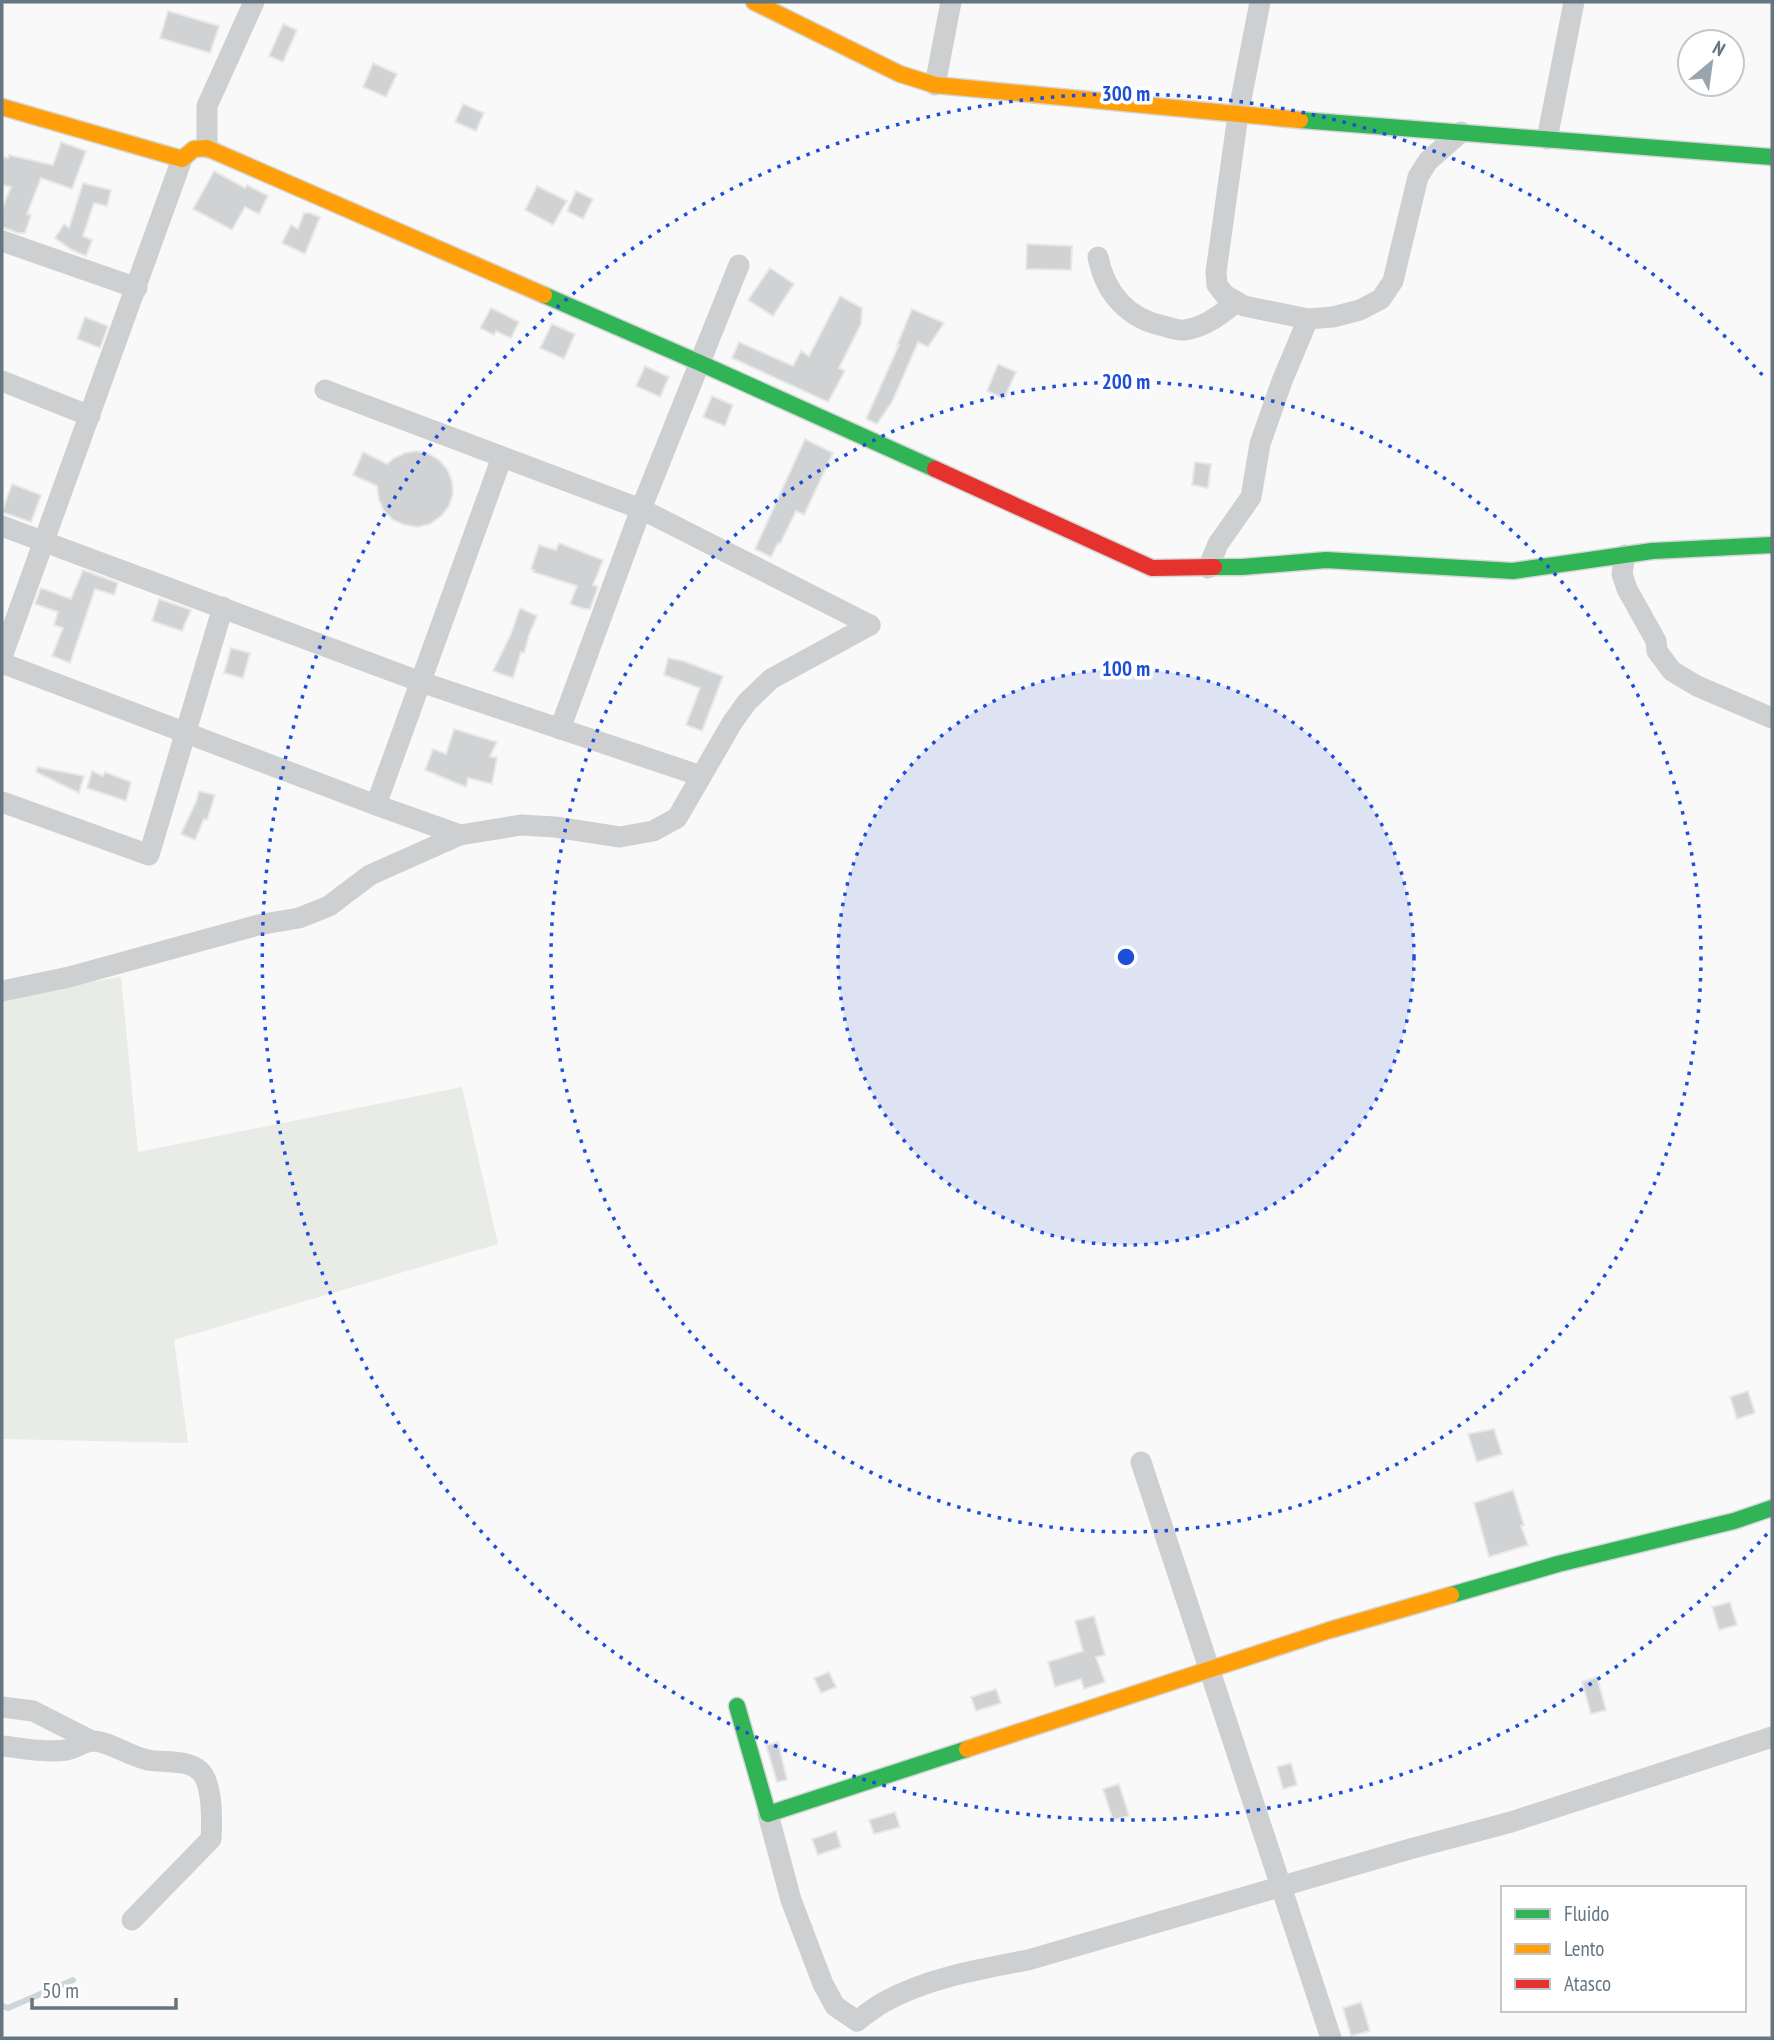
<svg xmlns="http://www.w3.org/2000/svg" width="1774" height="2040" font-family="'PT Sans Narrow',sans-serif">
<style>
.green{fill:#e8ebe6}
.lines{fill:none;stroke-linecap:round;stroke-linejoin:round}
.stream{stroke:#ced6d9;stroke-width:6}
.building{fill:#d0d2d3;stroke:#e8e8e8;stroke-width:2}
.fast-casing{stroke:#d5d6d7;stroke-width:19}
.slow-casing{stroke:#d5d6d7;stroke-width:19}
.jam-casing{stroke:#d5d6d7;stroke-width:19}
.street{stroke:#cecfd0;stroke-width:21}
.fast{stroke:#30b455;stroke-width:16}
.slow{stroke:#ff9f0a;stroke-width:16}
.jam{stroke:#e5322d;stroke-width:16}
.ring{fill:none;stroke:#1d4ed8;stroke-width:3.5;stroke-dasharray:3.5 7}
.centre{fill:#1d4ed8;stroke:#fff;stroke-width:3.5}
.ring-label{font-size:21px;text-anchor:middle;font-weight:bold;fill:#1d4ed8;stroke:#fff;stroke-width:7;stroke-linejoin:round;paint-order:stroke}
</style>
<rect width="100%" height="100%" fill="#f9f9f9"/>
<polygon class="green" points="121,977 138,1152 462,1087 498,1244 174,1340 188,1443 2,1439 2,995"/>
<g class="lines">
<polyline class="stream" points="2,2006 8,2008 73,1980"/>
</g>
<g class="building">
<polygon points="168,11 219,26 210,53 160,38"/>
<polygon points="283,24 297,30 283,62 269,56"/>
<polygon points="373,63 397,74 386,97 363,87"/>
<polygon points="463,104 484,113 476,131 455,122"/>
<polygon points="61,142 86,151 72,189 41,178 27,214 31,215 25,233 18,233 2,227 2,209 11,187 2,185 2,157 8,158 9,155 53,165"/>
<polygon points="214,171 245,188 247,185 268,196 259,214 245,207 232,230 193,209"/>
<polygon points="83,183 111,190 107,206 94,203 83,236 92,240 86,256 72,250 55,238 64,224 69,228"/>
<polygon points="537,186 567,201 553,225 525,210"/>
<polygon points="576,191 593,199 583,219 567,211"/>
<polygon points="304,213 310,213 320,217 305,254 282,243 291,225 298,229"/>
<polygon points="1027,244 1072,246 1071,270 1026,269"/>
<polygon points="770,268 794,284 773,316 748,300"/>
<polygon points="840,296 862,308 861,324 839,368 845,371 828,402 732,358 739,342 793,366 801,351 809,356"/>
<polygon points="491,308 519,322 511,338 496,331 494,335 480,328"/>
<polygon points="912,309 944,323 928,347 918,342 893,400 877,424 866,419 899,345 897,345"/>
<polygon points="85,317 108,326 100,348 77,339"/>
<polygon points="552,324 575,334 564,359 540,348"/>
<polygon points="998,364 1016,372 1004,399 987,391"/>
<polygon points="645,366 669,377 660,397 636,386"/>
<polygon points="712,396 733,405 725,426 703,417"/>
<polygon points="805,439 833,453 804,515 796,511 780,544 778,543 771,557 755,549"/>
<polygon points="417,451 429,454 439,460 447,469 452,481 453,494 449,506 441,516 430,524 418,527 405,525 393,520 384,511 379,500 377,486 353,475 363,452 387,464 394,458 405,453"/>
<polygon points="1195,462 1211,464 1208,488 1192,485"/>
<polygon points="12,484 41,495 31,522 2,512"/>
<polygon points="559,543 603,560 593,585 598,587 590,609 584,609 570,604 577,586 533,572 534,570 531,569 539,545 556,550"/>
<polygon points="83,570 118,583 114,595 95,589 70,663 52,656 63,628 54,625 58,612 35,604 41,588 71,599"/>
<polygon points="159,599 191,610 182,631 152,621"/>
<polygon points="520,608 537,616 529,635 524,653 521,652 513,678 493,671 511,634"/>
<polygon points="231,648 250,653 243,678 224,673"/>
<polygon points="668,658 683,661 723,676 702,731 686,725 700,688 664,675"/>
<polygon points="454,729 497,742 490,756 497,758 492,784 468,778 466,787 425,770 433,749 446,754"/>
<polygon points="38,767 84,776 79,793 36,772"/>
<polygon points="92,771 103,776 105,772 131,782 126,801 87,788"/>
<polygon points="199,791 215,795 207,820 204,819 195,840 181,834 196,802"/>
<polygon points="1748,1391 1755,1413 1737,1419 1730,1397"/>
<polygon points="1494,1429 1502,1454 1477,1462 1468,1434"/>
<polygon points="1513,1490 1524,1525 1521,1526 1528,1545 1489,1557 1474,1503"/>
<polygon points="1730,1602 1737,1625 1719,1630 1712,1607"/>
<polygon points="1094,1616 1105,1655 1096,1657 1105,1682 1084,1689 1081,1679 1055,1687 1048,1662 1083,1651 1075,1621"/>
<polygon points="829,1672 836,1687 821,1693 814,1678"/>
<polygon points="1597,1677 1606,1710 1591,1714 1582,1682"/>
<polygon points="996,1689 1001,1703 976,1711 971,1697"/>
<polygon points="778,1742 787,1780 777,1782 766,1745"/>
<polygon points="1291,1763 1297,1785 1283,1789 1277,1767"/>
<polygon points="1119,1784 1129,1816 1113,1820 1103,1789"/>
<polygon points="895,1812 900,1827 874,1834 869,1820"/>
<polygon points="836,1831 841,1847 818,1855 812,1839"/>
<polygon points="1361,2002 1370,2031 1351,2036 1343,2008"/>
</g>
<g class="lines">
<defs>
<g id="fast">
<polyline points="1300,120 1772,157"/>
<polyline points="544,295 700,363 935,469"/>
<polyline points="1214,567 1242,567 1326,560 1513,571 1652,551 1772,545"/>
<polyline points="1451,1595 1558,1564 1734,1521 1772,1508"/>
<polyline points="737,1706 768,1814 967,1749"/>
</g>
<g id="slow">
<polyline points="754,2 900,74 935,85 1300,120"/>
<polyline points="2,107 182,159 194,149 207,148 544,295"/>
<polyline points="967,1749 1330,1630 1451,1595"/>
</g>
<polyline id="jam" points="935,469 1152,568 1214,567"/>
</defs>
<use href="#fast" class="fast-casing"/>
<use href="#slow" class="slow-casing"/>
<use href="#jam" class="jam-casing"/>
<g class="street">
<polyline points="1260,2 1238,115 1216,272 1217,285 1225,295 1244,306 1308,319 1333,317 1360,310 1381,299 1393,281 1418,177 1428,161 1461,132"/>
<polyline points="935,85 951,2"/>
<polyline points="1547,139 1574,2"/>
<polyline points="207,148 207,106 254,2"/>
<polyline points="2,241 137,288"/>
<path d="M1098 257C1105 293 1128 319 1164 326 1171 328 1179 331 1185 330 1206 327 1221 314 1237 302"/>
<polyline points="2,381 90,416"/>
<polyline points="325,390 641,509 870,625"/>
<polyline points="2,526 421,682 701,776"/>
<polyline points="1625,555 1622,574 1627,589 1656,641 1657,651 1672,671 1697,686 1772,718"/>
<polyline points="1208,568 1218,544 1251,497 1260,444 1282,381 1308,319"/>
<polyline points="2,657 182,159"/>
<polyline points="2,663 376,805 460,835"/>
<polyline points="560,729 641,509 739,265"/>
<polyline points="2,802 149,855 223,607"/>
<polyline points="376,805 502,457"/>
<polyline points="2,991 69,977 258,925 299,918 329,906 370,875 460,835 521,825 555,827 620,837 653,831 677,818 732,723 747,702 771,679 870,625"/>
<polyline points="1141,1462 1331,2038"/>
<polyline points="2,1707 33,1711 92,1741"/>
<path d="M2 1746C23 1748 45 1753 66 1750 75 1749 83 1742 92 1741 107 1740 133 1758 148 1760 164 1763 187 1759 200 1771 213 1783 212 1822 211 1839L132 1920"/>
<polyline points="768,1814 791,1900 823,1984 835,2006 857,2021"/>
<path d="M857 2021C866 2014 875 2007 884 2002 928 1978 980 1969 1028 1960L1410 1849 1511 1822 1772 1737"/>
</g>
<use href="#fast" class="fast"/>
<use href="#slow" class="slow"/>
<use href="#jam" class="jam"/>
</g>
<circle cx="1126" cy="957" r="288" fill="#1d4ed8" fill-opacity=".12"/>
<g class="ring">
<circle cx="1126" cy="957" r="288"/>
<circle cx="1126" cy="957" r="575"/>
<path d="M1767 1534A863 863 0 1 1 1767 380"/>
</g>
<circle cx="1126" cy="957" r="10" class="centre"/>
<g class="ring-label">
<text x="1126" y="101">300 m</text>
<text x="1126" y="389">200 m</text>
<text x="1126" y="676">100 m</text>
</g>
<rect width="1774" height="2040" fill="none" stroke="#657683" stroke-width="7"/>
<rect x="1501" y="1886" width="245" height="126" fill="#ffffff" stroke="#c1c8cd" stroke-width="2"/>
<rect x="1515" y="1909" width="35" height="10" fill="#30b455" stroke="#c1c8cd" stroke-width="2"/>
<text x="1564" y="1921" font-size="21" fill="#657683">Fluido</text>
<rect x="1515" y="1944" width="35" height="10" fill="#ff9f0a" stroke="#c1c8cd" stroke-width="2"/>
<text x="1564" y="1956" font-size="21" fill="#657683">Lento</text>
<rect x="1515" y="1979" width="35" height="10" fill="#e5322d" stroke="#c1c8cd" stroke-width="2"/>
<text x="1564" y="1991" font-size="21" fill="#657683">Atasco</text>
<g transform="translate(1711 63) rotate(29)"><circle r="33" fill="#ffffff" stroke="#c1c8cd" stroke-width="2"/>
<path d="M0-5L12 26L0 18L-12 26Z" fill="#99a4ac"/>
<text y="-10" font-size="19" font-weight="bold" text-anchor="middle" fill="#657683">N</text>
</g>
<path d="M32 1998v10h144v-10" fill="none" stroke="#657683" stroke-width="3.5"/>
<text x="42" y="1998" font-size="21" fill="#657683" stroke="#ffffff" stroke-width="5" paint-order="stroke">50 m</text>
</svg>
